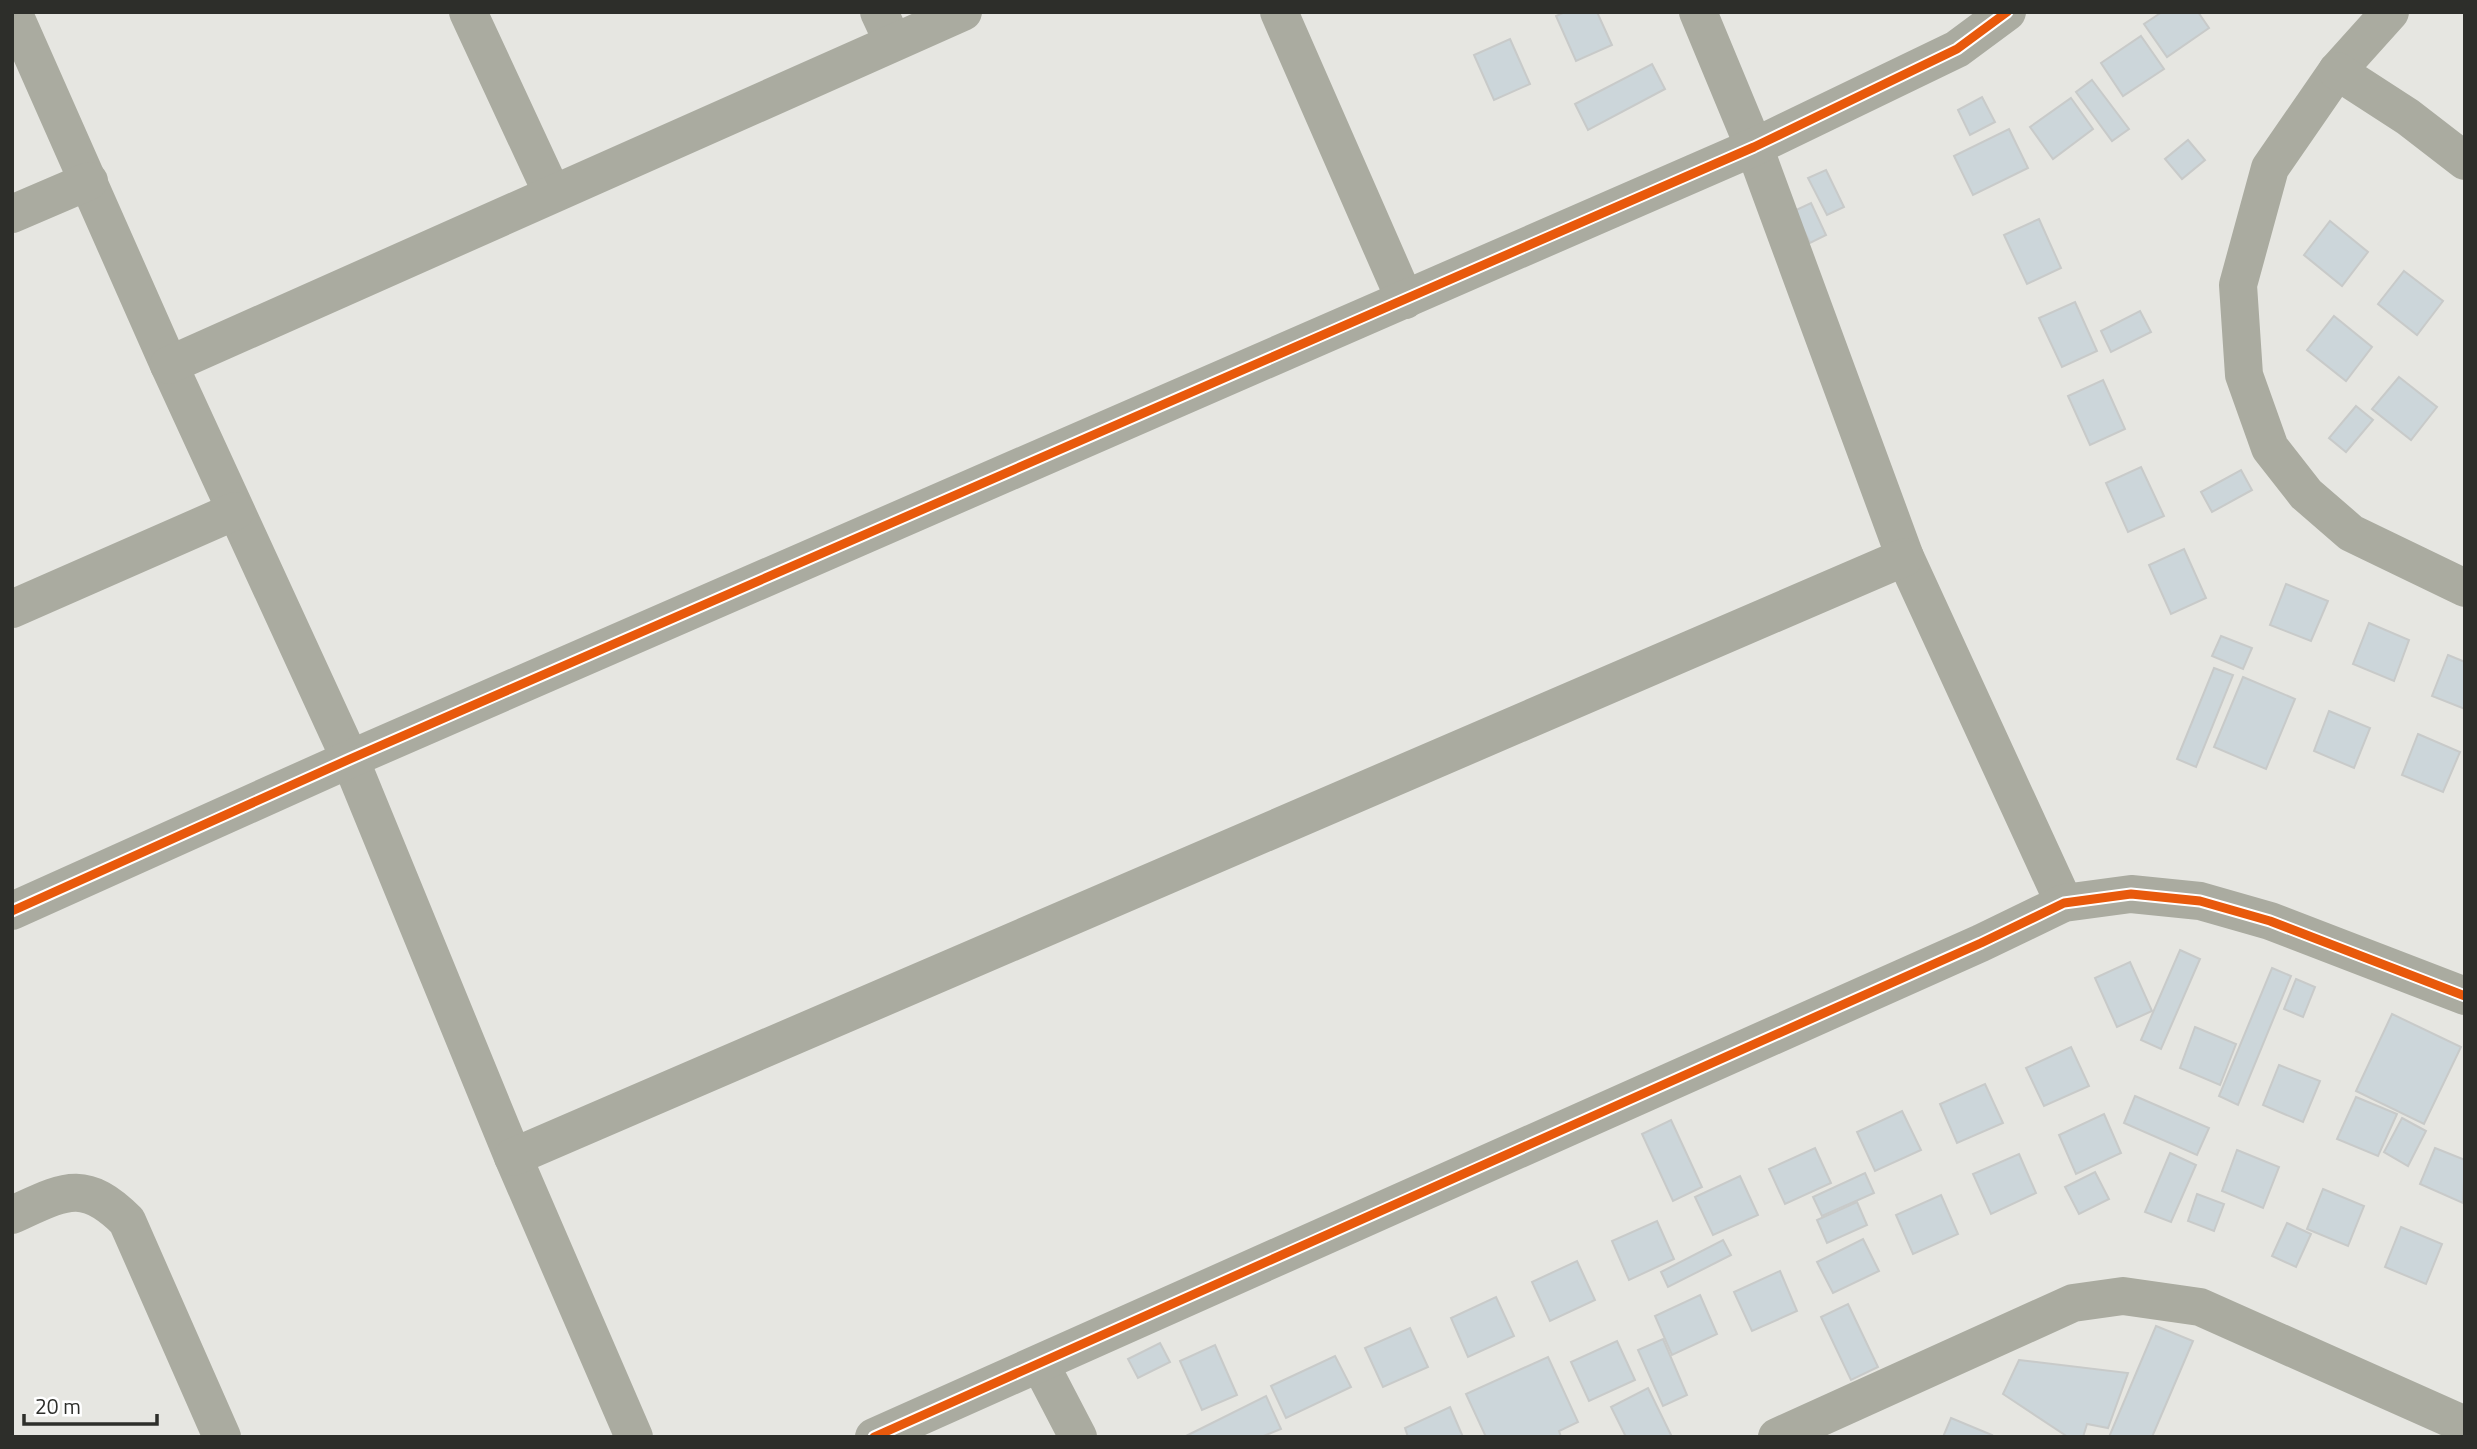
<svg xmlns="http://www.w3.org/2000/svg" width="2477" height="1449" font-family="'Titillium Web',sans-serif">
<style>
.building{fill:#ccd6da;stroke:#c8cac9;stroke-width:2}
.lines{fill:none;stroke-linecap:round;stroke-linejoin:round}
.minor{stroke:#aaaba0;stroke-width:38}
.cycleway-casing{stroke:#fff;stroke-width:13}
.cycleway{stroke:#e8590c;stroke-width:9}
</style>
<rect width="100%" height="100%" fill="#e6e6e1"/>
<g class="building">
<polygon points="1565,12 1597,12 1612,45 1576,61 1556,16"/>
<polygon points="2162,12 2198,12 2209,28 2167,57 2144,24"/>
<polygon points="2141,36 2164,69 2123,96 2101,63"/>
<polygon points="1510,39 1530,84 1494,100 1474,55"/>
<polygon points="1652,64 1665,89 1588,130 1575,104"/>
<polygon points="2092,80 2129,129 2112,141 2076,92"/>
<polygon points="1982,97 1995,122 1970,135 1958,110"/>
<polygon points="2071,98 2093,129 2053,159 2030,127"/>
<polygon points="2009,129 2028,168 1973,195 1954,156"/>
<polygon points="2188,140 2205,160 2182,179 2165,159"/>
<polygon points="1826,170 1844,207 1827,215 1808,178"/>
<polygon points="1811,203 1826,235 1810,243 1794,211"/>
<polygon points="2039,219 2061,268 2027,284 2004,235"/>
<polygon points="2330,221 2368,252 2342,286 2304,255"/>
<polygon points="2404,271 2443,301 2417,335 2378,304"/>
<polygon points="2075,302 2097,351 2062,367 2039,318"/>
<polygon points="2140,311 2151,332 2111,352 2101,331"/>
<polygon points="2334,316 2372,347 2346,381 2307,350"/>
<polygon points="2399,377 2437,407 2411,440 2372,409"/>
<polygon points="2103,380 2125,429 2090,445 2068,396"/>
<polygon points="2356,406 2373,420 2346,452 2329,438"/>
<polygon points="2141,467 2164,516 2128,532 2106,483"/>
<polygon points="2241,470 2252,490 2212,512 2201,492"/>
<polygon points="2184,549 2206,598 2171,614 2149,565"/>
<polygon points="2286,584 2328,601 2311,641 2270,625"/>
<polygon points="2369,623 2409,640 2394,681 2353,664"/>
<polygon points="2221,636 2252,648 2243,669 2212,656"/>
<polygon points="2448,655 2465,662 2465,709 2432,696"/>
<polygon points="2214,668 2233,675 2196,767 2177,759"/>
<polygon points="2243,677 2295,699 2266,769 2214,747"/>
<polygon points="2329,711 2370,728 2354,768 2314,751"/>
<polygon points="2418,734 2460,752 2443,792 2402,775"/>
<polygon points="2180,950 2200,959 2161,1049 2141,1040"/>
<polygon points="2130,962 2152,1011 2117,1027 2095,978"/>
<polygon points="2272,968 2291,976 2238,1105 2219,1096"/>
<polygon points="2296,979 2315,987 2303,1017 2284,1009"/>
<polygon points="2392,1014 2461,1047 2424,1124 2356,1091"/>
<polygon points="2195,1027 2236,1044 2220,1085 2180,1068"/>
<polygon points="2071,1047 2089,1086 2044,1106 2026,1068"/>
<polygon points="2279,1065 2320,1081 2303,1122 2263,1105"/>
<polygon points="1985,1084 2003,1123 1957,1143 1940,1104"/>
<polygon points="2135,1096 2209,1128 2197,1155 2124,1123"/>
<polygon points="2356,1097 2397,1114 2378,1156 2337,1139"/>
<polygon points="1902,1111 1921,1150 1875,1171 1857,1132"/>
<polygon points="2104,1114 2121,1153 2076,1174 2059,1135"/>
<polygon points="2402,1118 2426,1131 2408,1166 2384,1152"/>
<polygon points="1671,1120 1702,1187 1673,1201 1642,1134"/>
<polygon points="1815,1148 1831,1183 1785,1204 1769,1169"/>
<polygon points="2435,1148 2465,1160 2463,1203 2420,1184"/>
<polygon points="2237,1150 2279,1167 2263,1208 2222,1191"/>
<polygon points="2170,1153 2196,1165 2171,1222 2145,1212"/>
<polygon points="2019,1154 2036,1193 1991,1214 1973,1174"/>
<polygon points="2095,1172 2109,1199 2079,1214 2065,1187"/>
<polygon points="1865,1173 1874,1193 1822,1216 1813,1197"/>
<polygon points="1740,1176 1758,1215 1713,1235 1695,1197"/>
<polygon points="2323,1189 2364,1206 2348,1246 2307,1229"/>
<polygon points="2197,1194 2224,1204 2214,1231 2188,1221"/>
<polygon points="1941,1195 1958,1234 1913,1254 1896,1215"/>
<polygon points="1857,1202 1867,1225 1827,1243 1817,1220"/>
<polygon points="1657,1221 1674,1259 1629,1280 1612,1241"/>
<polygon points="2287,1223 2311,1234 2296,1267 2272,1256"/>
<polygon points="2401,1227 2442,1244 2426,1284 2385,1267"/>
<polygon points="1863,1239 1879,1271 1833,1293 1817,1262"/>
<polygon points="1723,1240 1731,1255 1668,1287 1661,1272"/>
<polygon points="1577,1261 1595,1300 1550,1321 1532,1282"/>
<polygon points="1780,1271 1797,1311 1752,1331 1734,1292"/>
<polygon points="1700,1295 1717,1334 1672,1355 1655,1316"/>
<polygon points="1496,1297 1514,1336 1468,1357 1451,1318"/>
<polygon points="1848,1304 1878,1367 1851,1380 1821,1317"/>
<polygon points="2156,1326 2193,1341 2152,1437 2109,1437"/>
<polygon points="1410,1328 1428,1367 1383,1387 1365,1348"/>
<polygon points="1663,1339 1687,1395 1663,1406 1638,1350"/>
<polygon points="1617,1341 1635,1380 1589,1401 1571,1362"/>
<polygon points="1160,1343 1170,1362 1138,1378 1128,1359"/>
<polygon points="1215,1345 1237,1395 1202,1410 1180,1361"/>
<polygon points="1335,1356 1351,1387 1286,1418 1271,1386"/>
<polygon points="1548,1357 1578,1422 1559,1431 1561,1437 1486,1437 1466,1394"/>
<polygon points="2019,1360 2128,1373 2108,1428 2087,1424 2083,1437 2068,1437 2003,1394"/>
<polygon points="1648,1388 1672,1437 1626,1437 1611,1407"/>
<polygon points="1266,1396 1281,1429 1261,1437 1184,1437"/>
<polygon points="1450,1407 1463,1437 1408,1437 1405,1428"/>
<polygon points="1951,1418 1992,1435 1991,1437 1943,1437"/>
</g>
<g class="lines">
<g class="minor">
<polyline points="13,12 169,365 350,759 513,1157 634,1437"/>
<polyline points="468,12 552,193"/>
<polyline points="879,12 893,42"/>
<polyline points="1279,12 1405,300"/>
<polyline points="1698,12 1754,147 1905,557 2064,903"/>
<polyline points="2390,12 2337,71 2270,168 2238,285 2244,375 2270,448 2306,494 2351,533 2465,588"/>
<polyline points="2337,71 2408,117 2465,161"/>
<polyline points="12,214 89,181"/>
<polyline points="169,365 963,12"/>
<polyline points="12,609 235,511"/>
<polyline points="12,911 350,759 1754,147 1957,49 2007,12"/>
<polyline points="513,1157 1905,557"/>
<path d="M12 1215C63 1192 83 1177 127 1221L222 1437"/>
<polyline points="1040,1364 1078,1437"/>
<polyline points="874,1437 1981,943 2064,903 2131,894 2200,901 2270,921 2465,996"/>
<polyline points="1777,1437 2073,1303 2123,1296 2200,1307 2465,1425"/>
</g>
<defs>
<g id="cycleway">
<polyline points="12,911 350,759 1754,147 1957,49 2007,12"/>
<polyline points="874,1437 1981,943 2064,903 2131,894 2200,901 2270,921 2465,996"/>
</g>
</defs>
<use href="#cycleway" class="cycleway-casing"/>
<use href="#cycleway" class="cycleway"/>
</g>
<rect width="2477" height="1449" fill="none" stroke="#2d2e2a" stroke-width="28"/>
<path d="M24 1414v10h133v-10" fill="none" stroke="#2d2e2a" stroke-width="3.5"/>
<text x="35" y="1414" font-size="21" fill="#2d2e2a" stroke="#ffffff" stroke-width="5" paint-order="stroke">20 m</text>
</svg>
